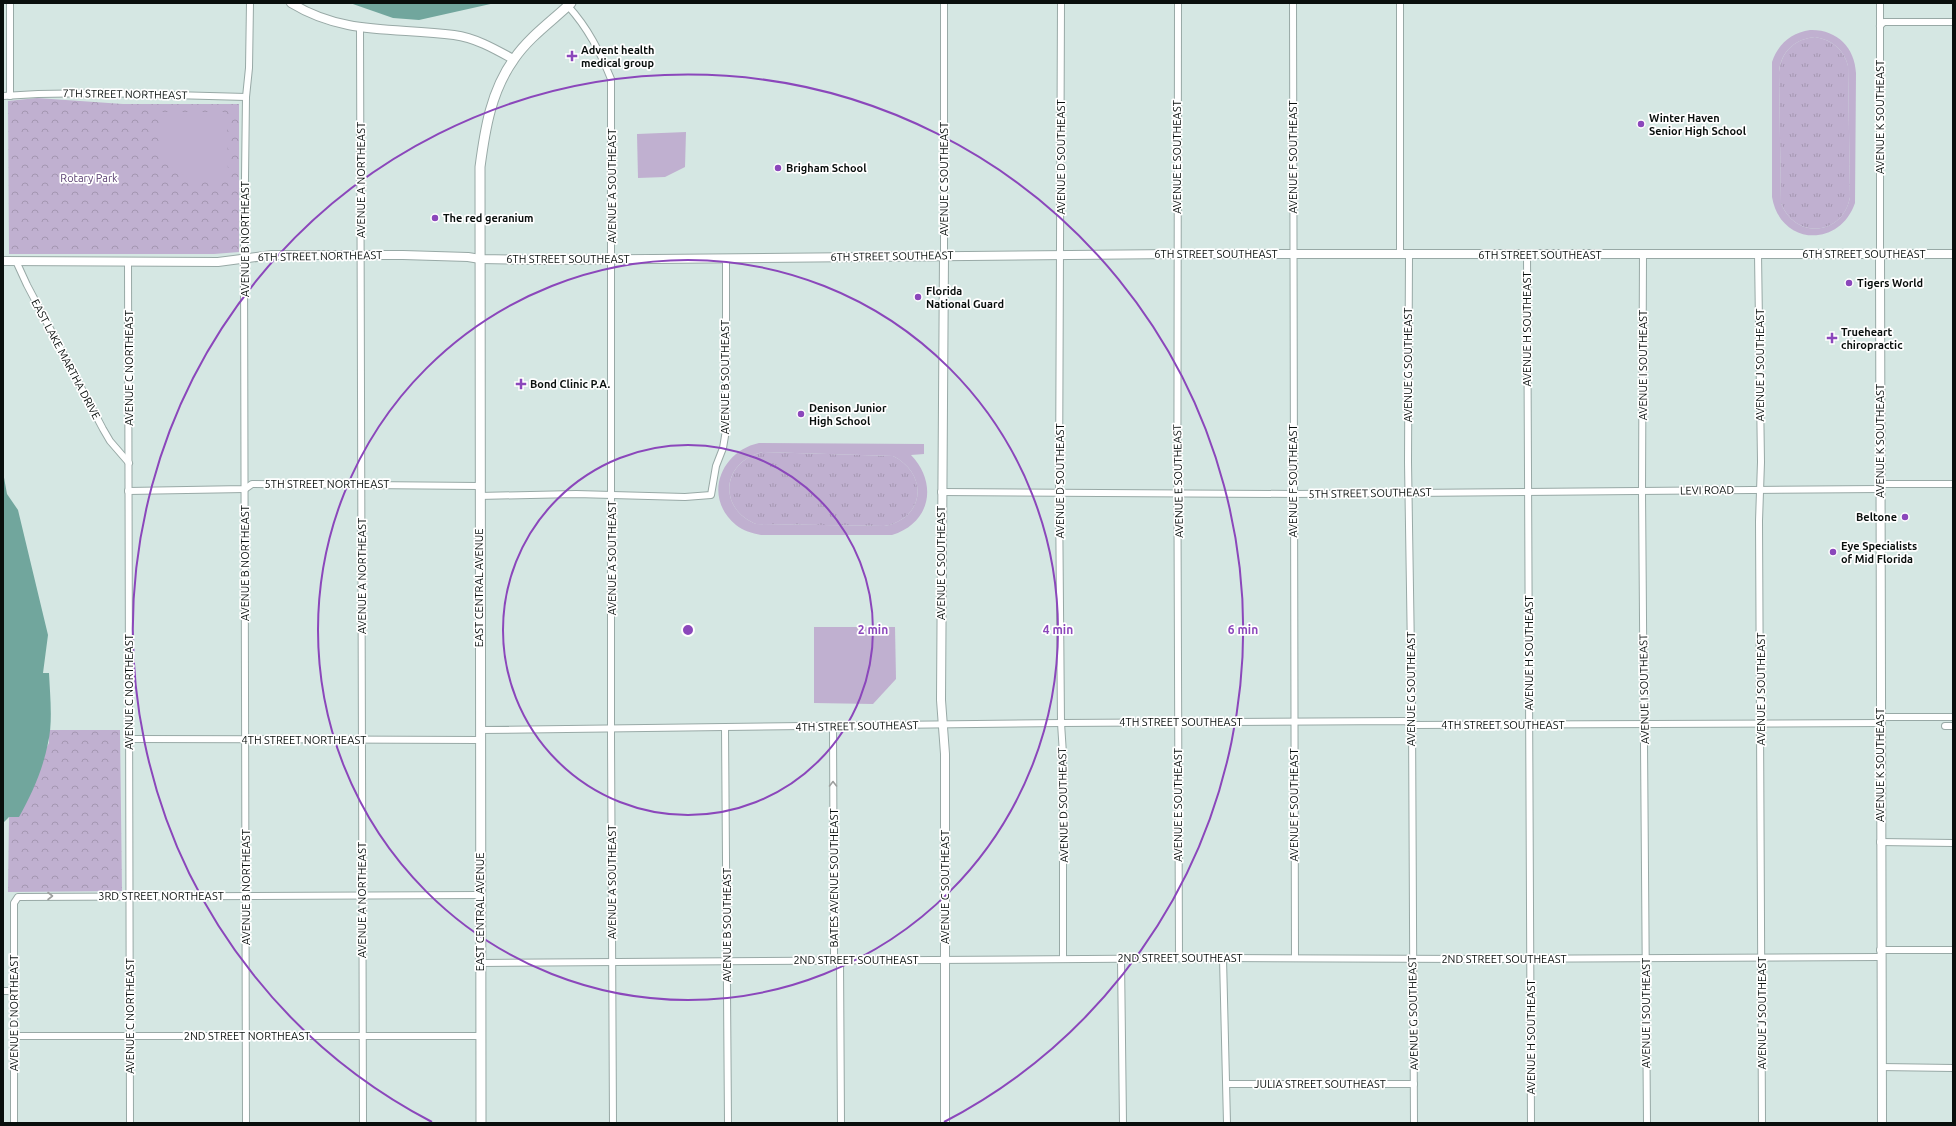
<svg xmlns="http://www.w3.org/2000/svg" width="1956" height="1126" font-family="Ubuntu,sans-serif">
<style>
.grass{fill:url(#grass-tufts)}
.park{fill:url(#park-crowns)}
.garden{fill:#c0b0d0;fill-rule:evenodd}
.water{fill:#71a69d}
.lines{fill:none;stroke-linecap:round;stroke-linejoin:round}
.minor-casing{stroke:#98a9a6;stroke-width:8}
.tertiary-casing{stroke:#98a9a6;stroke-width:10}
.secondary-casing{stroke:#98a9a6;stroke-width:11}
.minor{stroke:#fff;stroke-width:6}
.tertiary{stroke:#fff;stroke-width:8}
.secondary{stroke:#fff;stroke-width:9}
.oneway{stroke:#9d9f9e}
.ring{fill:none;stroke:#8b47bb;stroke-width:2}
.poi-dot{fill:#8b47bb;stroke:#fff;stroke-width:1.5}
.labels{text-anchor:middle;stroke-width:3.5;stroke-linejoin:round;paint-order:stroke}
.poi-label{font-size:11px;font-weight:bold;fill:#090f0d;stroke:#fff;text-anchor:start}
.street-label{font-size:11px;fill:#090f0d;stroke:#fff}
.park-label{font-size:11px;fill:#573b6e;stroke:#fff}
.centre{fill:#8b47bb;stroke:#fff;stroke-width:2}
.ring-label{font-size:12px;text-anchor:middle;font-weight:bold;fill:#8b47bb;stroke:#fff;stroke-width:3.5;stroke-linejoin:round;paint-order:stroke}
</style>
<defs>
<pattern id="grass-tufts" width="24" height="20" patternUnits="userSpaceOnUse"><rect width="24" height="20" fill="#c0b0d0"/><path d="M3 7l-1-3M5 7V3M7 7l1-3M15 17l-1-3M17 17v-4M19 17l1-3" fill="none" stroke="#a496b1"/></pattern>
<pattern id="park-crowns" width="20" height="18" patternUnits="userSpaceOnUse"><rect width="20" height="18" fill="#c0b0d0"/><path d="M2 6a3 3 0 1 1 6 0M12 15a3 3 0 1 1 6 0" fill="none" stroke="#a496b1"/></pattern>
</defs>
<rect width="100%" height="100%" fill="#d5e7e3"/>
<g class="grass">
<path d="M1815 37C1833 40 1844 50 1848 66L1850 197C1843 236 1795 240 1781 203L1779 72C1781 51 1795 39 1815 37Z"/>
<path d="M763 452 893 456C929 474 925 519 884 526L756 524C717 508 722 461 763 452Z"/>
</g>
<g class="park">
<polygon points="37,98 123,104 239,104 239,252 214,254 9,254 8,101"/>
<polygon points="49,730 120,730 122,891 8,892 9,817 49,743"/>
</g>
<g class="garden">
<path d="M1810 30C1836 29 1855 47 1856 73L1855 203C1839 249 1780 245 1772 197V62C1778 44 1791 33 1810 30ZM1815 37C1833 40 1844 50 1848 66L1850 197C1843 236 1795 240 1781 203L1779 72C1781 51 1795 39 1815 37Z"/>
<polygon points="159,112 227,112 228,178 189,178 161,160"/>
<polygon points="686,132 685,167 665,177 638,178 637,134"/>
<path d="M759 443 924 444V454L911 455C938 483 931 523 892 535H761C752 533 743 531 736 525 702 497 721 451 759 443ZM763 452 893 456C929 474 925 519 884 526L756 524C717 508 722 461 763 452Z"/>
<polygon points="814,627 895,627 896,679 873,704 814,703"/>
</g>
<g class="water">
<polygon points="350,3 495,3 419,20 393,18"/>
<path d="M3 472 7 494 18 510 48 635 43 673H49C50 694 53 723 48 743 43 769 32 794 19 817H9L3 823Z"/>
</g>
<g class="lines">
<defs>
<g id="minor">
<polyline points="10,3 10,96"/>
<polyline points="944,3 944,255"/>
<polyline points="1061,3 1059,492 1061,723 1063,754 1063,959"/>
<path d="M1178 3C1176 321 1178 640 1179 958"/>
<polyline points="1293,3 1295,958"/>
<polyline points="1400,3 1400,255"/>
<polyline points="1880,3 1880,254"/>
<path d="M568 6C588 28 600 52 611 79V738L613 1123"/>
<polyline points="1880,26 1884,22 1953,22"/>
<polyline points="360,29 363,1123"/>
<polyline points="3,96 38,94 99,93 246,97"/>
<polyline points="1643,254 1642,491 1647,1123"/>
<polyline points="1758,254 1761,462 1759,521 1762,1123"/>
<polyline points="1409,255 1408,462 1412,717 1414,1123"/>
<polyline points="1527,255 1531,1123"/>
<polyline points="16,261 27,285 103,429 110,441 129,463"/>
<polyline points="128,262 130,1123"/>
<polyline points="1880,484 1953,484"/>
<polyline points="128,491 245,489 252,484 479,486"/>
<polyline points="941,492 1293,494 1880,489"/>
<polyline points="479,496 576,494 685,497 711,495 716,466 723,448 726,430 726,258"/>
<polyline points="1880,717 1953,717"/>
<polyline points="1945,726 1953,726"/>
<polyline points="833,727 834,956 840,961 841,1123"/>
<polyline points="725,728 728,1123"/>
<polyline points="480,730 1061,723 1405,721 1412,725 1880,723"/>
<polyline points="129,739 480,740"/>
<polyline points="1880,842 1953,843"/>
<polyline points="1880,950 1953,950"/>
<polyline points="1223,958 1227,1123"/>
<polyline points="1121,959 1123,1123"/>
<polyline points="480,963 1223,958 1472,959 1880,957"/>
<polyline points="3,991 14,991"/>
<polyline points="14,1036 480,1036"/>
<polyline points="1881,1067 1953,1068"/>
<polyline points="1227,1084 1414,1084"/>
<polyline points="14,1123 14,903 18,897 480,895"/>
<polyline points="246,1123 244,258 246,97 249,68 250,3"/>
</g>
<g id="tertiary">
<path d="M291 3C345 36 396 27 454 35 476 38 495 49 513 59"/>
<polyline points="1880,254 1882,1123"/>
<polyline points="944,255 941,700 945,754 945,1123"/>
<polyline points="3,261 218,262 272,255 403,255 468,257 480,259 542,260 1177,254 1953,254"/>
</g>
<path id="secondary" d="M481 1123 480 167C485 129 491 91 514 59 529 37 552 21 571 3"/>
</defs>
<use href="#minor" class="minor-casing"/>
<use href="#tertiary" class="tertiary-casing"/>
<use href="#secondary" class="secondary-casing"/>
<use href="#minor" class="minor"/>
<use href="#tertiary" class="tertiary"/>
<use href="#secondary" class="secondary"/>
</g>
<defs><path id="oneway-chevron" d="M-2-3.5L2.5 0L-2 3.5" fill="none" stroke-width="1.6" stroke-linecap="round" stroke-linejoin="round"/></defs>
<g class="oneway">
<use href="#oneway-chevron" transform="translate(833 784) rotate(-90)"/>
<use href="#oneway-chevron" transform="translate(50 896)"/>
</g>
<g class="ring">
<circle cx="688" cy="630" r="185"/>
<circle cx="688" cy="630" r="370"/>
<path d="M432 1122A555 555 0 1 1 944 1122"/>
</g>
<g class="poi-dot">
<path d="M570 50h4v4h4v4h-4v4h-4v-4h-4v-4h4z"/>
<circle cx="1641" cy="124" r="4"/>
<circle cx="778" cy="168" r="4"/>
<circle cx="435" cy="218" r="4"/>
<circle cx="1849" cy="283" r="4"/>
<circle cx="918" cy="297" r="4"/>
<path d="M1830 332h4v4h4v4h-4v4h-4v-4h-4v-4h4z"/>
<path d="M519 378h4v4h4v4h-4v4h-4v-4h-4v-4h4z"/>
<circle cx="801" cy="414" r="4"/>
<circle cx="1905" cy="517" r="4"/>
<circle cx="1833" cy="552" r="4"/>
</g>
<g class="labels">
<g class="poi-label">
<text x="581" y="54">Advent health<tspan x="581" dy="13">medical group</tspan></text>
<text x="1649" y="122">Winter Haven<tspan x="1649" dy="13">Senior High School</tspan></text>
<text x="786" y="172">Brigham School</text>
<text x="443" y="222">The red geranium</text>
<text x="1857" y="287">Tigers World</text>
<text x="926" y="295">Florida<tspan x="926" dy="13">National Guard</tspan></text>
<text x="1841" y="336">Trueheart<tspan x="1841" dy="13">chiropractic</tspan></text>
<text x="530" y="388">Bond Clinic P.A.</text>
<text x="809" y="412">Denison Junior<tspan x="809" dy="13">High School</tspan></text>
<text x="1897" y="521" text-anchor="end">Beltone</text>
<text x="1841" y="550">Eye Specialists<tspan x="1841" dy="13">of Mid Florida</tspan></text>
</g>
<g class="street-label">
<text transform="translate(125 94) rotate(1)" y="4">7TH STREET NORTHEAST</text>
<text transform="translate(1880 117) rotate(-90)" y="4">AVENUE K SOUTHEAST</text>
<text transform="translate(1061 157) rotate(-90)" y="4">AVENUE D SOUTHEAST</text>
<text transform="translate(1177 157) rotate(-90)" y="4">AVENUE E SOUTHEAST</text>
<text transform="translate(1293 157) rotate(-90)" y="4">AVENUE F SOUTHEAST</text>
<text transform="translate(944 179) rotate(-90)" y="4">AVENUE C SOUTHEAST</text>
<text transform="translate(361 180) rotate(-90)" y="4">AVENUE A NORTHEAST</text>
<text transform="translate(612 186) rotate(-90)" y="4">AVENUE A SOUTHEAST</text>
<text transform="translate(245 239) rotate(-90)" y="4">AVENUE B NORTHEAST</text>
<text x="1216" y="258">6TH STREET SOUTHEAST</text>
<text x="1864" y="258">6TH STREET SOUTHEAST</text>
<text x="1540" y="259">6TH STREET SOUTHEAST</text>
<text transform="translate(320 256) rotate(-1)" y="4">6TH STREET NORTHEAST</text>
<text transform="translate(892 256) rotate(-1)" y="4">6TH STREET SOUTHEAST</text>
<text x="568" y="263">6TH STREET SOUTHEAST</text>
<text transform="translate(1527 329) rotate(-90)" y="4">AVENUE H SOUTHEAST</text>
<text transform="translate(66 359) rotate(62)" y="4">EAST LAKE MARTHA DRIVE</text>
<text transform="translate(1408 365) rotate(-90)" y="4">AVENUE G SOUTHEAST</text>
<text transform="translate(1643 365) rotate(-90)" y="4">AVENUE I SOUTHEAST</text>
<text transform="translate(1760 365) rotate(-90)" y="4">AVENUE J SOUTHEAST</text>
<text transform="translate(129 368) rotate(-90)" y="4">AVENUE C NORTHEAST</text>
<text transform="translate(725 377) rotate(-90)" y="4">AVENUE B SOUTHEAST</text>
<text transform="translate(1880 441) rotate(-90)" y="4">AVENUE K SOUTHEAST</text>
<text transform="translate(1060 481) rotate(-90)" y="4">AVENUE D SOUTHEAST</text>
<text transform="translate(1178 481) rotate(-91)" y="4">AVENUE E SOUTHEAST</text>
<text transform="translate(1293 481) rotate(-90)" y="4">AVENUE F SOUTHEAST</text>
<text x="327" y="488">5TH STREET NORTHEAST</text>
<text transform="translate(1707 490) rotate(-1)" y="4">LEVI ROAD</text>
<text transform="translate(1370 493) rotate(-1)" y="4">5TH STREET SOUTHEAST</text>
<text transform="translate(612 558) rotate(-90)" y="4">AVENUE A SOUTHEAST</text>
<text transform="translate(245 563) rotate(-90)" y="4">AVENUE B NORTHEAST</text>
<text transform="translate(941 563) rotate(-90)" y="4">AVENUE C SOUTHEAST</text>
<text transform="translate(362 576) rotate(-90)" y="4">AVENUE A NORTHEAST</text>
<text transform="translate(479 588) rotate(-90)" y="4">EAST CENTRAL AVENUE</text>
<text transform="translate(1529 653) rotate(-90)" y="4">AVENUE H SOUTHEAST</text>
<text transform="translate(1411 689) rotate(-90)" y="4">AVENUE G SOUTHEAST</text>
<text transform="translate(1644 689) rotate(-91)" y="4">AVENUE I SOUTHEAST</text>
<text transform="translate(1761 689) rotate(-90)" y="4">AVENUE J SOUTHEAST</text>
<text transform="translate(129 692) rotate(-90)" y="4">AVENUE C NORTHEAST</text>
<text x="1181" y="726">4TH STREET SOUTHEAST</text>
<text x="1503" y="729">4TH STREET SOUTHEAST</text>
<text transform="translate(857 726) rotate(-1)" y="4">4TH STREET SOUTHEAST</text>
<text x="304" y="744">4TH STREET NORTHEAST</text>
<text transform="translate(1880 765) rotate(-90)" y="4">AVENUE K SOUTHEAST</text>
<text transform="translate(1063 805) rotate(-91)" y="4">AVENUE D SOUTHEAST</text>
<text transform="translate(1178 805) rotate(-90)" y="4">AVENUE E SOUTHEAST</text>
<text transform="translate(1294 805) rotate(-90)" y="4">AVENUE F SOUTHEAST</text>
<text transform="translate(834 878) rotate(-90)" y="4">BATES AVENUE SOUTHEAST</text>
<text transform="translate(612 882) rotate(-90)" y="4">AVENUE A SOUTHEAST</text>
<text transform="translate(246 887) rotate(-90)" y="4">AVENUE B NORTHEAST</text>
<text transform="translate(945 887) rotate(-90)" y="4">AVENUE C SOUTHEAST</text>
<text x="161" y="900">3RD STREET NORTHEAST</text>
<text transform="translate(362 900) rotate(-90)" y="4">AVENUE A NORTHEAST</text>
<text transform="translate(480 912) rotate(-90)" y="4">EAST CENTRAL AVENUE</text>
<text transform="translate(727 925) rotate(-90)" y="4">AVENUE B SOUTHEAST</text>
<text x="1180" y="962">2ND STREET SOUTHEAST</text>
<text x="1504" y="963">2ND STREET SOUTHEAST</text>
<text x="856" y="964">2ND STREET SOUTHEAST</text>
<text transform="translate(14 1013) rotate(-90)" y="4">AVENUE D NORTHEAST</text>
<text transform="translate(1413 1013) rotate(-91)" y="4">AVENUE G SOUTHEAST</text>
<text transform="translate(1646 1013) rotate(-90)" y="4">AVENUE I SOUTHEAST</text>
<text transform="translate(1762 1013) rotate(-90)" y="4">AVENUE J SOUTHEAST</text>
<text transform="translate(130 1016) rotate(-90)" y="4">AVENUE C NORTHEAST</text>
<text x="247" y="1040">2ND STREET NORTHEAST</text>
<text transform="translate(1531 1037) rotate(-90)" y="4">AVENUE H SOUTHEAST</text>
<text x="1320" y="1088">JULIA STREET SOUTHEAST</text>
</g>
<g class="park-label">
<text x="89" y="182">Rotary Park</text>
</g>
</g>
<circle cx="688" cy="630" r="6" class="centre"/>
<g class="ring-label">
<text x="873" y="634">2 min</text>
<text x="1058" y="634">4 min</text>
<text x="1243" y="634">6 min</text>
</g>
<rect width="1956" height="1126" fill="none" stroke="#090f0d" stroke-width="8"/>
</svg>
